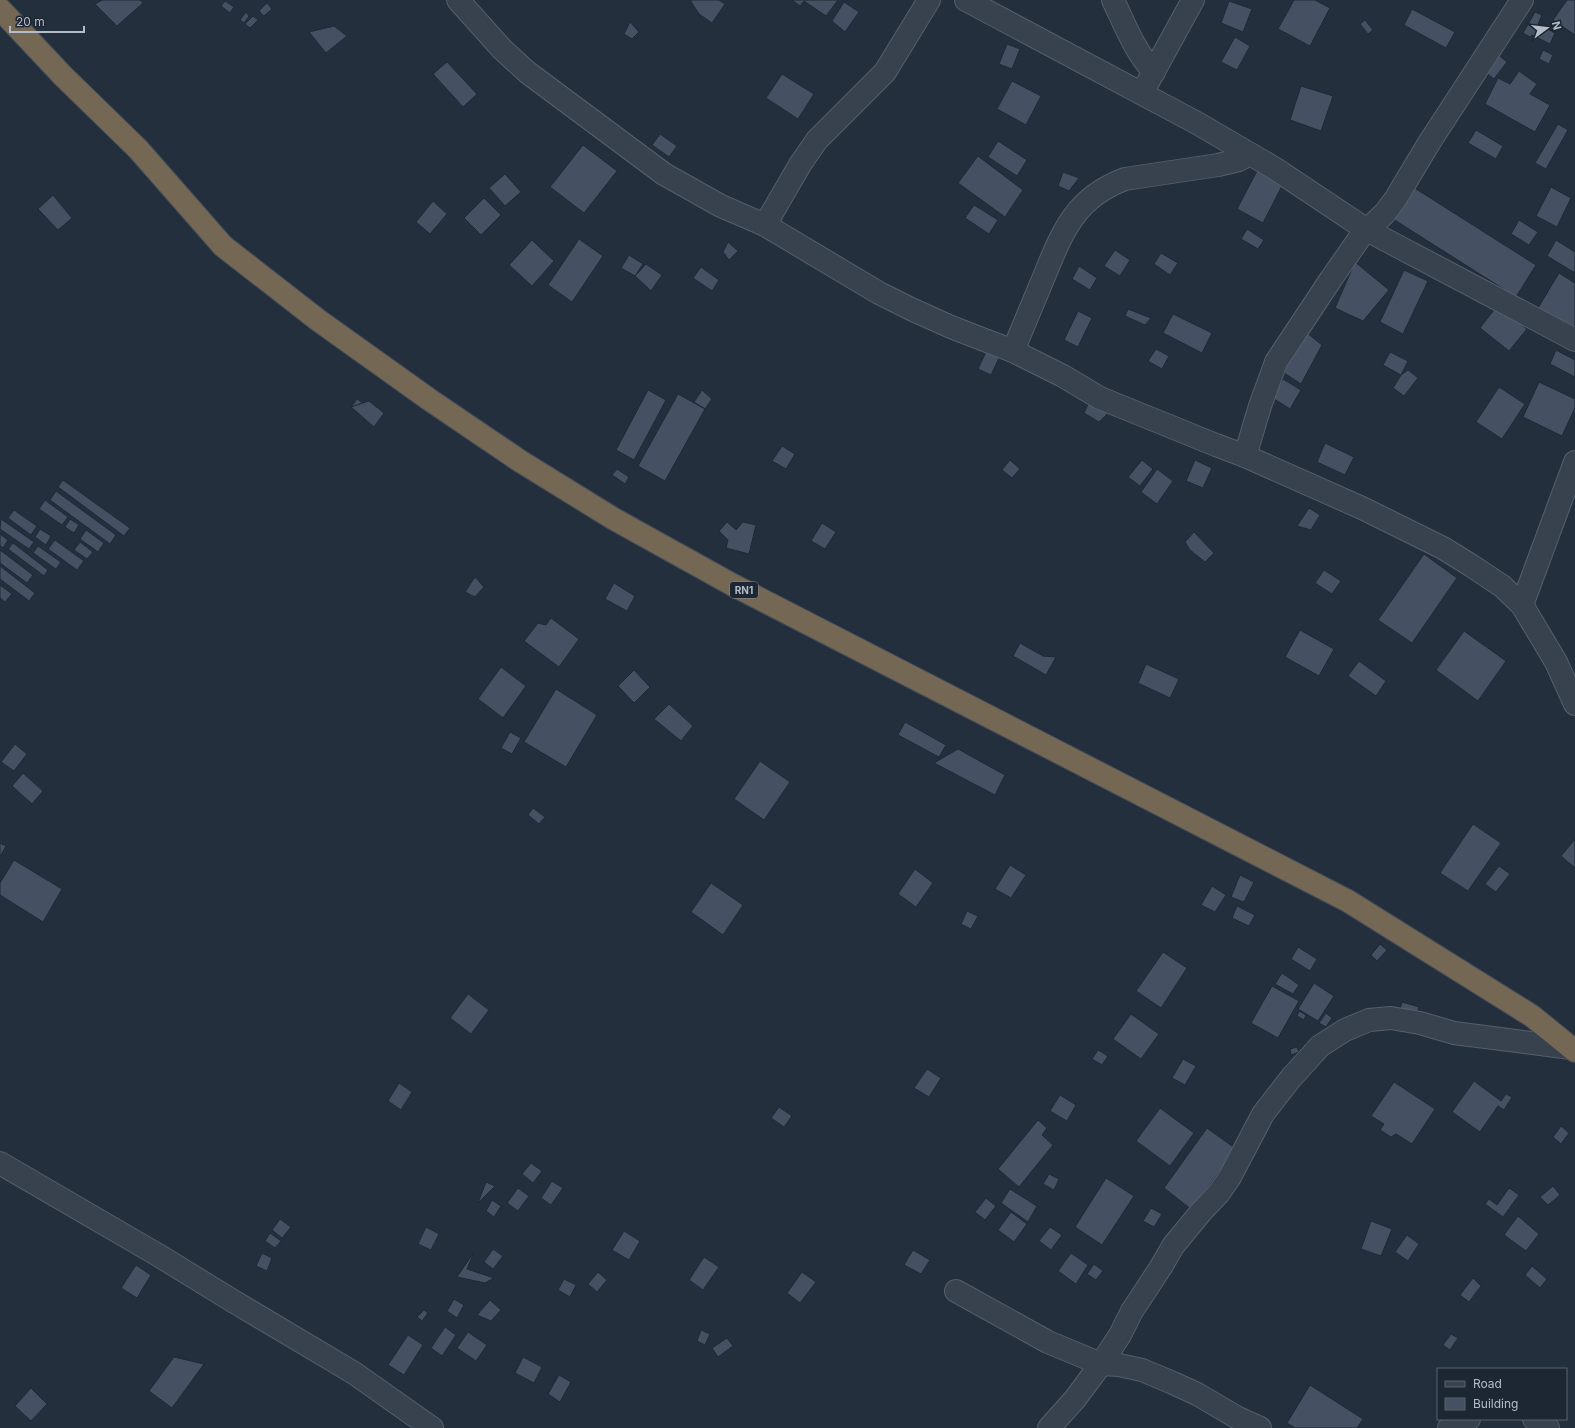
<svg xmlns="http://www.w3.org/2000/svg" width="1575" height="1428" font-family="Inter,sans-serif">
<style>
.building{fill:#455162;stroke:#1f2835}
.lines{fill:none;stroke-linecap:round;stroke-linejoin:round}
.minor-casing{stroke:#565f6c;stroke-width:24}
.highway-casing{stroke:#434c59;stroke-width:24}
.minor{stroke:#38414e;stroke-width:22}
.highway{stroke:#746855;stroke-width:22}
.labels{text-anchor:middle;stroke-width:4;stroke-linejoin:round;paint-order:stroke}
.shield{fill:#1d2633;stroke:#878f9c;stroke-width:1}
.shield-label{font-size:10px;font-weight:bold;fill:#b4bcc9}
</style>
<rect width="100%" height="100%" fill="#242f3e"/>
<g class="building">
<polygon points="102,0 140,0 143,3 117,26 95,4"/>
<polygon points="690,0 719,0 725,4 712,23 699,14"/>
<polygon points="792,0 838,0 826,16 804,1 800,6"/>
<polygon points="1294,0 1315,0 1330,8 1310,46 1278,29"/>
<polygon points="1567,0 1575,0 1575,35 1553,20"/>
<polygon points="225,1 234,7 230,13 221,6"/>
<polygon points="1229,1 1252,9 1243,32 1221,23"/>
<polygon points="844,2 859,12 845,32 832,21"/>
<polygon points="267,3 272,9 264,16 259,11"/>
<polygon points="1412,9 1455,32 1446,48 1404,25"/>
<polygon points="246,12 249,16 244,23 240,20"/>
<polygon points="1535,12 1542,15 1538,24 1555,33 1550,44 1532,35 1530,37 1523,33"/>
<polygon points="253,16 258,20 250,28 245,24"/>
<polygon points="1365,20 1373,30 1368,34 1360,24"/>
<polygon points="630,22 639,32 632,39 624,34"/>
<polygon points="334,26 347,36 326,53 309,32"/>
<polygon points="1235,37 1250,46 1237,70 1221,62"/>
<polygon points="1007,44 1020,49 1012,69 999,64"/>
<polygon points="1543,50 1553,55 1549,64 1539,59"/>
<polygon points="1496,53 1507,62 1494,79 1483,70"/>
<polygon points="447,62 477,94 463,107 433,74"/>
<polygon points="1519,71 1537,84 1530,94 1550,105 1535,132 1485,104 1498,78 1510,84"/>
<polygon points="782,74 814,94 798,119 766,98"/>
<polygon points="1012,81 1041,96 1026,125 997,109"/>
<polygon points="1301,86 1333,96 1321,131 1290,120"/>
<polygon points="1558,124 1568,130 1546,169 1535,163"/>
<polygon points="1476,130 1503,146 1496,159 1468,143"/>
<polygon points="660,134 677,146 669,157 652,145"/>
<polygon points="998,141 1027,160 1017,176 988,157"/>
<polygon points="583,145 617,171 584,213 550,187"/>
<polygon points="978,156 1023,190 1005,217 958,183"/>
<polygon points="1258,169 1284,182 1263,223 1237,209"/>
<polygon points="1063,172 1079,178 1069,191 1058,186"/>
<polygon points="505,174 521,192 505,206 489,188"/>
<polygon points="1413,187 1536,265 1516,297 1393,219"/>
<polygon points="1551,187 1571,198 1557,227 1536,216"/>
<polygon points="53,195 72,218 58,230 38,209"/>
<polygon points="484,198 501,215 481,235 464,218"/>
<polygon points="433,201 447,214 430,234 416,222"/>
<polygon points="974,205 998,220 989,234 965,218"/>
<polygon points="1519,220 1538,232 1529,245 1511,234"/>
<polygon points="1247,229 1264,240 1258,249 1241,239"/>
<polygon points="579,239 603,256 572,302 548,285"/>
<polygon points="532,240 554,261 532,286 509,265"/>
<polygon points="1556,240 1575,252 1575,273 1547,256"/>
<polygon points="728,242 738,251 729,260 723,252"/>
<polygon points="1115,250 1130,260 1120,276 1104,266"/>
<polygon points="1161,253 1178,263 1170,275 1154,264"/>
<polygon points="629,255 643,264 635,276 621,268"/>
<polygon points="1355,262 1389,290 1363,321 1335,308"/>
<polygon points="646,264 662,275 651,291 635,276"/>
<polygon points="1079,266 1097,278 1090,290 1072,279"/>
<polygon points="701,267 719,280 712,291 693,278"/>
<polygon points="1404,270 1428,281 1403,334 1380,322"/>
<polygon points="1559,273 1575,283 1575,331 1538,308"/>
<polygon points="1497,306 1527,329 1509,351 1480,328"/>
<polygon points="1128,309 1151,318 1145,325 1125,316"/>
<polygon points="1078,311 1092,318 1078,347 1064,340"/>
<polygon points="1173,314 1212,333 1202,353 1163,333"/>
<polygon points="1302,329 1322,345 1301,384 1275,367"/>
<polygon points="1156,349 1169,356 1162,369 1148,361"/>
<polygon points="1556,350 1575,360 1575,377 1550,364"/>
<polygon points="986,352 999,358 991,375 978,369"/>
<polygon points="1390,352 1408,361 1401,375 1383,365"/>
<polygon points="1408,370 1418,378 1404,396 1393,388 1401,375"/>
<polygon points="1283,379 1301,390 1290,409 1271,397"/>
<polygon points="1539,382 1575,399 1575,408 1562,436 1523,417"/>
<polygon points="1499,387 1525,404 1502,439 1476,422"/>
<polygon points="648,390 666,400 634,460 616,450"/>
<polygon points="702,390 712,399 705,409 694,402"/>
<polygon points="678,394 705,409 665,481 638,466"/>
<polygon points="357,399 363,403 351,407"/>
<polygon points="1090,400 1108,413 1099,422 1084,413"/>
<polygon points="369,401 384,413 374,427 351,407"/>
<polygon points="1325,443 1354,457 1345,475 1317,462"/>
<polygon points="782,446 795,454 786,469 772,461"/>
<polygon points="1010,460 1020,469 1012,478 1002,470"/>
<polygon points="1142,460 1153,469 1140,486 1128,477"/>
<polygon points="1195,460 1212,468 1203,488 1186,481"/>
<polygon points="617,469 629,477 625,484 612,475"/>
<polygon points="1157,469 1173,481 1157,504 1141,492"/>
<polygon points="63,480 130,528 124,536 58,487"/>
<polygon points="56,491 116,535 110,544 50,500"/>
<polygon points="45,500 68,517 62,525 39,509"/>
<polygon points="1309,508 1320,515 1311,530 1297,526"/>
<polygon points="14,510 37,526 31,535 8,518"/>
<polygon points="1,519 34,542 29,549 0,529"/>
<polygon points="70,519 79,525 74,533 65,527"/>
<polygon points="727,522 736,530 743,522 756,525 749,554 726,548 728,540 719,531"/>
<polygon points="822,523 836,532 825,549 811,541"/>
<polygon points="40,529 51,536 46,545 35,537"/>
<polygon points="86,530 104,543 98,552 80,539"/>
<polygon points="1194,532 1214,553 1205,562 1190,550 1185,542"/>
<polygon points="0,534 8,540 3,548 0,545"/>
<polygon points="55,540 84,561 77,570 48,549"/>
<polygon points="80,542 93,552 87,559 74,550"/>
<polygon points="13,543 48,570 44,576 8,549"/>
<polygon points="38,546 61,562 56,569 33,553"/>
<polygon points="0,550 33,575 27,583 0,563"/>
<polygon points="1424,554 1457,578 1412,643 1378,620"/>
<polygon points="0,566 35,593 29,601 0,579"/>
<polygon points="1324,570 1341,581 1332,594 1315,583"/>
<polygon points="475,577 484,587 475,597 465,592"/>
<polygon points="614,583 635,596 627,611 605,599"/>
<polygon points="0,585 12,594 5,602 0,598"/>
<polygon points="551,618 579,639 559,667 524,641 538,623 546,625"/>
<polygon points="1300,630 1334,649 1319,676 1285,657"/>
<polygon points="1464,631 1506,661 1478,701 1436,670"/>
<polygon points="1020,643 1043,656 1056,657 1046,675 1013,656"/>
<polygon points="1359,661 1386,681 1376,696 1348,676"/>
<polygon points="1146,664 1179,679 1170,698 1138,683"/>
<polygon points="501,667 526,686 503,718 478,699"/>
<polygon points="634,670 650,687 634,703 618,686"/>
<polygon points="556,689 597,715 566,767 524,742"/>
<polygon points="669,704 693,726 681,741 654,719"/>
<polygon points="905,722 946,745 939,757 898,735"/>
<polygon points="510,732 521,738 512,754 501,748"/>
<polygon points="15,744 27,754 14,771 1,762"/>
<polygon points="958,749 1005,775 995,795 934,763"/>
<polygon points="760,761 790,782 764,820 734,799"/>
<polygon points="23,773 43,791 32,804 12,786"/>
<polygon points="533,808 545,817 539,824 528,815"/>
<polygon points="1473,824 1501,843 1468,891 1440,873"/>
<polygon points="1575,839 1575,868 1561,856"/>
<polygon points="0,843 6,846 0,857"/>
<polygon points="14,860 62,889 43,922 0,895 0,883"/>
<polygon points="1010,865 1026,875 1011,898 995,889"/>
<polygon points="1499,866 1510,874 1496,892 1485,884"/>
<polygon points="915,869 933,883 916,907 898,894"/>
<polygon points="1240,875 1254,882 1244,902 1231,897"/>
<polygon points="711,883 743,905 723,935 691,912"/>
<polygon points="1212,886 1226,895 1215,912 1201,905"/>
<polygon points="1237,906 1255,915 1249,926 1232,918"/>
<polygon points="967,911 978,916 971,929 961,924"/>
<polygon points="1380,944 1387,950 1377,961 1371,955"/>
<polygon points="1298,947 1317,959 1310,971 1291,959"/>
<polygon points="1163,952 1187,968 1161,1008 1136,991"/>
<polygon points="1282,973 1299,985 1293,994 1275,984"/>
<polygon points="1314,983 1334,996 1318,1021 1298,1009"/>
<polygon points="1272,986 1299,1001 1278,1038 1251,1023"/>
<polygon points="468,994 489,1010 471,1034 450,1018"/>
<polygon points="1402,1002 1419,1007 1415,1020 1398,1016"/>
<polygon points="1299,1011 1306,1015 1304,1020 1297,1016"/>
<polygon points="1326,1013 1332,1018 1326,1027 1319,1023"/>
<polygon points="1131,1014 1159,1034 1141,1059 1113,1039"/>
<polygon points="1297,1047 1299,1052 1291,1055 1290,1049"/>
<polygon points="1098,1050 1108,1056 1102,1065 1092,1059"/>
<polygon points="1183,1059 1196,1066 1185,1085 1172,1078"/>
<polygon points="927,1069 941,1078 929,1097 914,1088"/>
<polygon points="1474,1081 1501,1101 1506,1094 1512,1097 1504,1110 1498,1106 1480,1132 1452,1112"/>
<polygon points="1394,1082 1435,1109 1412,1144 1396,1134 1391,1137 1380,1130 1384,1124 1371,1116"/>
<polygon points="399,1083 412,1092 401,1110 388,1101"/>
<polygon points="1060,1095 1076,1105 1067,1121 1050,1111"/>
<polygon points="779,1107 792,1116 784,1127 771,1118"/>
<polygon points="1160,1108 1194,1133 1170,1166 1136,1141"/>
<polygon points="1038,1120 1047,1128 1042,1135 1053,1145 1019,1187 998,1169"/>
<polygon points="1561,1126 1569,1133 1561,1144 1553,1137"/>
<polygon points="1207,1128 1236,1149 1192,1210 1164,1188"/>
<polygon points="531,1163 542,1171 533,1183 522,1174"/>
<polygon points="1049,1174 1059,1179 1054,1190 1043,1184"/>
<polygon points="1106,1178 1134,1196 1102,1245 1075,1227"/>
<polygon points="552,1181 563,1188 551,1205 541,1198"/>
<polygon points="486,1182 495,1186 478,1203"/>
<polygon points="1553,1186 1560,1195 1548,1205 1540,1197"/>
<polygon points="518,1188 529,1196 518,1211 507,1203"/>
<polygon points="1509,1188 1519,1195 1503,1217 1485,1204 1489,1199 1497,1205"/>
<polygon points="1010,1189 1037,1206 1028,1222 1001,1203"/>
<polygon points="986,1198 996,1206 985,1220 975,1212"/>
<polygon points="492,1200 501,1206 494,1217 486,1211"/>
<polygon points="1151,1208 1162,1214 1154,1227 1143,1221"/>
<polygon points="1011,1212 1027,1224 1014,1242 998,1230"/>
<polygon points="1518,1216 1539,1234 1526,1251 1504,1235"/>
<polygon points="280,1219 291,1227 282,1238 272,1230"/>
<polygon points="1371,1221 1392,1229 1381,1256 1361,1249"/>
<polygon points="426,1227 439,1234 431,1250 418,1244"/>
<polygon points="1050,1227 1062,1235 1051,1250 1039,1241"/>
<polygon points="624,1231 640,1241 629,1260 612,1250"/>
<polygon points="270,1233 281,1241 275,1248 265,1241"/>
<polygon points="1407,1235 1419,1244 1408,1261 1395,1252"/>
<polygon points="493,1249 503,1256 493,1269 484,1262"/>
<polygon points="913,1250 930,1260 921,1274 904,1265"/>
<polygon points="474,1252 467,1269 494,1278 485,1283 457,1277"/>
<polygon points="262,1253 272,1258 267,1271 256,1266"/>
<polygon points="1071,1253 1088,1265 1076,1284 1058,1271"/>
<polygon points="704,1257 719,1267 703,1290 689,1280"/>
<polygon points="1094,1264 1103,1271 1096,1280 1087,1274"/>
<polygon points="136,1265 151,1275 137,1298 121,1288"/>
<polygon points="1532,1266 1547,1279 1540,1288 1525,1275"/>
<polygon points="598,1272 607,1280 597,1292 588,1284"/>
<polygon points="802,1272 816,1282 800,1303 787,1293"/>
<polygon points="1473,1278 1481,1286 1469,1302 1460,1295"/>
<polygon points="564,1279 576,1285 570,1297 558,1290"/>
<polygon points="454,1299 464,1305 457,1318 447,1311"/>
<polygon points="490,1300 501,1310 491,1321 477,1315"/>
<polygon points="424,1310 428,1313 422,1321 417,1317"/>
<polygon points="445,1327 456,1335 442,1356 431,1348"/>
<polygon points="701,1330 710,1334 705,1345 697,1341"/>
<polygon points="468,1332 487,1345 476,1361 457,1348"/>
<polygon points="1451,1334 1458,1338 1450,1350 1443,1345"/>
<polygon points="408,1335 423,1345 404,1375 388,1365"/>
<polygon points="727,1338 733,1346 718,1357 712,1348"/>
<polygon points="174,1357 204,1364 172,1408 149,1391"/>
<polygon points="523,1357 542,1367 534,1383 515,1373"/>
<polygon points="559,1375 571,1382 560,1402 548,1394"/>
<polygon points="1310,1385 1363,1419 1357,1428 1295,1428 1287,1423"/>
<polygon points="31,1388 47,1404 31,1421 15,1406"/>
</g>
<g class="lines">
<defs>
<g id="minor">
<polyline points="458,0 502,49 527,72 664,174 721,206 765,225 879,293 911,309 951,327 1013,351 1063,376 1100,398 1216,445 1245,456 1362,508 1443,548 1472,566 1502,586 1522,605 1556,662 1575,704"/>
<polyline points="966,0 1197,123 1274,168 1367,230 1575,340"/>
<path d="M1113 0C1125 25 1135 52 1154 72"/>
<polyline points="1142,93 1193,0"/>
<polyline points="765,225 801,163 817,140 885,72 929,0"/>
<path d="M1013 351C1023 327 1033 303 1043 279 1062 233 1074 198 1125 179L1218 165 1239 160 1249 154"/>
<polyline points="1245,456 1260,406 1276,362 1331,279 1361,236 1385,213 1396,198 1429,143 1522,0"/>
<polyline points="1522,605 1575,462"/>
<polyline points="0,1163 158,1255 233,1301 354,1373 432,1428"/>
<polyline points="956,1291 1048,1342 1101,1364 1119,1365 1142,1370 1173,1383 1197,1394 1238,1418 1260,1428"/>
<polyline points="1534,1419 1548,1428"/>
<polyline points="1049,1428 1075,1399 1101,1364 1120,1335 1132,1311 1161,1267 1173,1246 1201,1212 1219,1193 1230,1177 1263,1114 1291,1078 1320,1046 1345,1030 1369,1020 1391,1018 1420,1023 1454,1033 1571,1048"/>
<polyline points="1449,1428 1469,1419"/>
</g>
<polyline id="highway" points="0,9 63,76 138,149 223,246 318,320 430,400 520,461 614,519 733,585 1348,901 1532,1016 1575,1051"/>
</defs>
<use href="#minor" class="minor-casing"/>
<use href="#highway" class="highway-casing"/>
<use href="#minor" class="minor"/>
<use href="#highway" class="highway"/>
</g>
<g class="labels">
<rect class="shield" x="730" y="582" width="28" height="16" rx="3"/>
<g class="shield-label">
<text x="744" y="594">RN1</text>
</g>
</g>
<rect x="1437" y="1368" width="130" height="52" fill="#1d2633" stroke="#59626f"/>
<rect x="1445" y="1381" width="20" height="6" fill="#38414e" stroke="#59626f"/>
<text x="1473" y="1388" font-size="12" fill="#b4bcc9">Road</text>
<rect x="1445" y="1398" width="20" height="12" fill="#455162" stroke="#59626f"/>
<text x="1473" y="1408" font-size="12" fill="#b4bcc9">Building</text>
<g transform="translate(1547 28) rotate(75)" stroke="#1d2633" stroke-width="3" paint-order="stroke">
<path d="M0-3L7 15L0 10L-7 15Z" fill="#b4bcc9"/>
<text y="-6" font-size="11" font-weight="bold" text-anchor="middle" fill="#b4bcc9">N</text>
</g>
<path d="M10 26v6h74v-6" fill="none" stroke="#b4bcc9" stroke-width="2"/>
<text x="16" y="26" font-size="12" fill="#b4bcc9" stroke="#1d2633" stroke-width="3" paint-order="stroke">20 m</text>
</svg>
